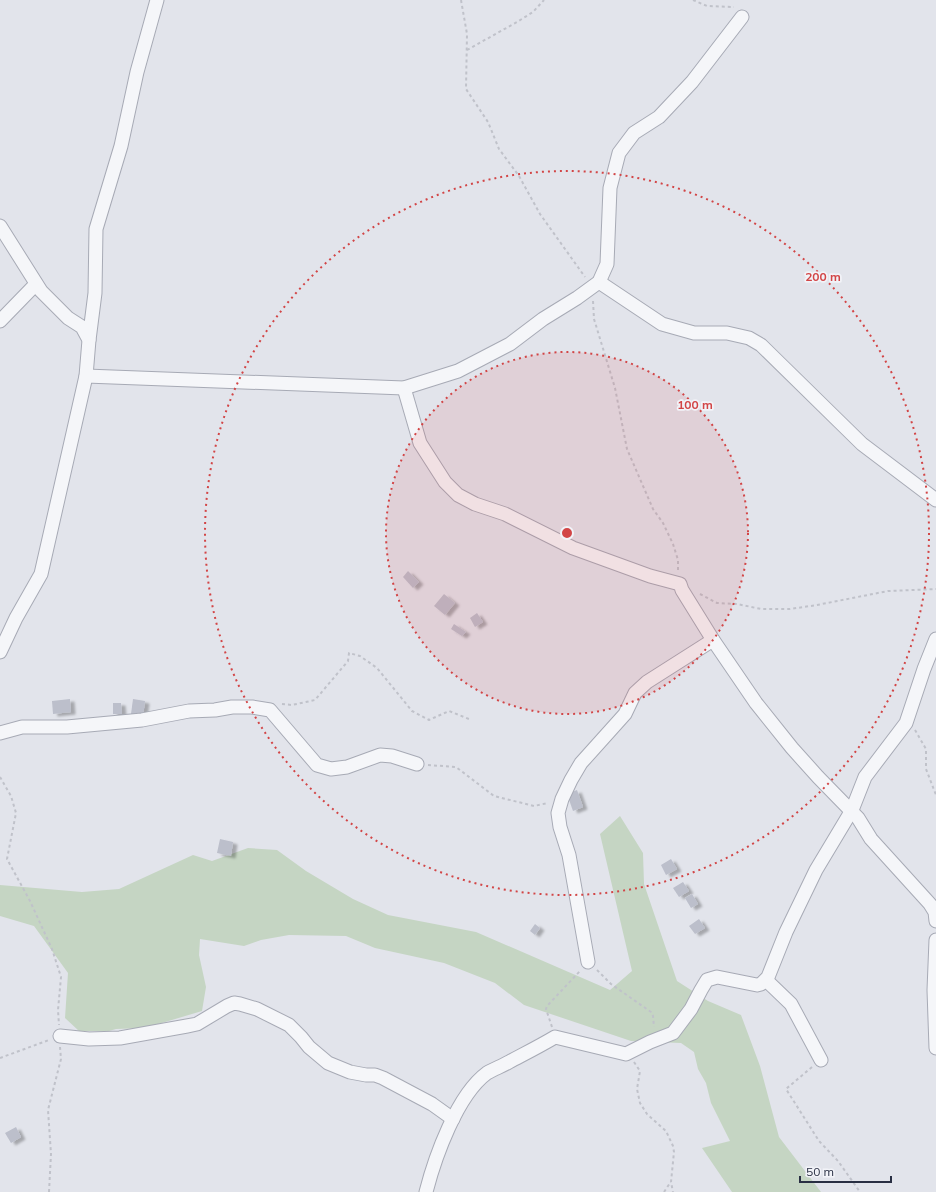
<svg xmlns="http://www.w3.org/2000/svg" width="936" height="1192" font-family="Mulish,sans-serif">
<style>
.green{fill:#c5d5c3}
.building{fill:#bcbfcb;filter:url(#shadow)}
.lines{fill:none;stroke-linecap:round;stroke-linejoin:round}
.street-casing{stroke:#a7aab5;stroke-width:15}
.path{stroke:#c0c2ca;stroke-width:2;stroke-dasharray:3 3;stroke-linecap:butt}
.street{stroke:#f5f6f9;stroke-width:13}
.ring{fill:none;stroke:#d24546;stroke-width:2;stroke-dasharray:2 4}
.centre{fill:#d24546;stroke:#f2f3f8;stroke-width:2}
.ring-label{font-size:12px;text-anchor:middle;font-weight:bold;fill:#d24546;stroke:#f2f3f8;stroke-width:3.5;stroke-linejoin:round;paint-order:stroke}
</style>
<defs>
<filter id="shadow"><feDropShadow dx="4.5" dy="2.5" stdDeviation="1" flood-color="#0004"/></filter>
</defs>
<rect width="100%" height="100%" fill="#e2e4eb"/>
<polygon class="green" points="620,816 643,853 644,884 677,981 708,1001 741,1015 760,1066 779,1137 821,1192 732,1192 702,1148 730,1141 711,1103 706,1083 698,1069 694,1052 681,1043 631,1041 524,1005 495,983 444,963 375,948 346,936 289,935 261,940 244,946 200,939 199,955 206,987 202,1011 145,1028 116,1029 109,1031 79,1031 65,1018 68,973 34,926 0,916 0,885 82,892 119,889 193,855 212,861 248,848 277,850 306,871 353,899 388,915 476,932 610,990 632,971 600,834"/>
<g class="building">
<polygon points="408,571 419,582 413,588 403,577"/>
<polygon points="444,594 455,603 445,615 434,606"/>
<polygon points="477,613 483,622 475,627 470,618"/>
<polygon points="454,624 466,632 462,636 451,629"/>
<polygon points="70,699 71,712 53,714 52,701"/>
<polygon points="133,699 145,701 143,716 131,714"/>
<polygon points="113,703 121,703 122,714 113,714"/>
<polygon points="577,790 583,807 573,811 567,794"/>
<polygon points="220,839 233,842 231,856 217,853"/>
<polygon points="671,859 677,869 666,875 661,865"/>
<polygon points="683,882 689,891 679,897 673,888"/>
<polygon points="692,894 698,904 691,908 685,898"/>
<polygon points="699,919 705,928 695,934 689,926"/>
<polygon points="535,924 540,928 535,935 530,931"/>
<polygon points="16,1127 21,1137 11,1143 5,1133"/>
</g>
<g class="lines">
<defs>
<g id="street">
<polyline points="0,226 41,291 68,318 82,327 89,340 86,376 41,574 16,618 0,652"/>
<polyline points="599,282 662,324 694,333 727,333 749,338 761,345 862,444 936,500"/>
<polyline points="0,321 36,284"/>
<polyline points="89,340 95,293 96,229 121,146 137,72 157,0"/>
<polyline points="86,376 404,388 458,371 510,344 543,319 577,298 599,282 607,264 610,188 619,153 634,133 659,117 692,82 742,17"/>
<polyline points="404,388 420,443 445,482 458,495 475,504 505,514 573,548 650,576 680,584 682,590 713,640 756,703 792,748 818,777 858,818 871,839 930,904 935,912 936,921"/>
<polyline points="0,733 22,727 67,727 142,720 189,711 215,710 232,707 252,707 270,710 317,765 331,769 347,767 380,755 392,756 417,764"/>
<polyline points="936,940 934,990 936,1048"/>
<polyline points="588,962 569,855 560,827 558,813 562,799 571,780 581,763 625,714 635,693 647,682 713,640"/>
<polyline points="766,980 791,1004 821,1060"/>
<polyline points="60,1036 89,1039 120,1038 187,1026 197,1024 227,1006 234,1003 240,1004 257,1009 289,1025 301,1037 309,1047 328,1063 350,1072 366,1075 375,1075 383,1078 432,1104 453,1119"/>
<path d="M426 1192C435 1157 457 1095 487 1073 494 1069 502 1066 509 1062 524 1054 540 1046 555 1037L626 1054 650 1042 673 1033 691 1009 701 990 707 980 717 977 757 985 761 984 768 977 786 932 816 870 852 810 865 777 906 723 924 669 936 639"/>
</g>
</defs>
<use href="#street" class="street-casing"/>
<g class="path">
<polyline points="461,0 467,34 466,89 488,122 499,149 519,176 540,214 585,277"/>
<polyline points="693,0 707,6 734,7"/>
<polyline points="467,50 517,22 533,12 544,0"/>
<polyline points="593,301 594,319 615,388 627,449 653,509 663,523 673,544 678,560 678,571"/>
<polyline points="700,594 717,603 737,604 761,609 790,609 817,605 888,591 936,589"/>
<polyline points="282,704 292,705 315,700 348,661 349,653 360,656 377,668 412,711 429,720 449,711 469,719"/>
<polyline points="915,730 926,749 926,769 936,795"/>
<polyline points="428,765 456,767 494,796 534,806 548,803"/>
<polyline points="0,777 11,796 16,813 7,859 30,901 52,949 61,977 58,1010 59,1025"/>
<polyline points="597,970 611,984 651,1012 653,1016 654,1027"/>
<polyline points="552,1027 546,1009 547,1006 580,971"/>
<polyline points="0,1058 49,1040"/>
<polyline points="634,1062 640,1071 637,1089 640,1103 647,1114 666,1131 673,1146 674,1152 671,1182 673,1192"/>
<polyline points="812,1067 786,1089 819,1141 838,1161 860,1192"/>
<polyline points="49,1192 51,1154 48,1110 61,1059 60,1047"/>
<polyline points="664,1192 670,1183"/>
</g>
<use href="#street" class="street"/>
</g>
<circle cx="567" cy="533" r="181" fill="#d24546" fill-opacity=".12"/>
<g class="ring">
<circle cx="567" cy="533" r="181"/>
<circle cx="567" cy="533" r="362"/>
</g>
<circle cx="567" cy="533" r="6" class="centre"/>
<g class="ring-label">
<text x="823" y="281">200 m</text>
<text x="695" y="409">100 m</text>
</g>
<path d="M800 1176v6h91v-6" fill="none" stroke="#292f43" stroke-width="2"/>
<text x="806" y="1176" font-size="12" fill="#292f43" stroke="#f2f3f8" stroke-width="3" paint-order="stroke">50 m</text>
</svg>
